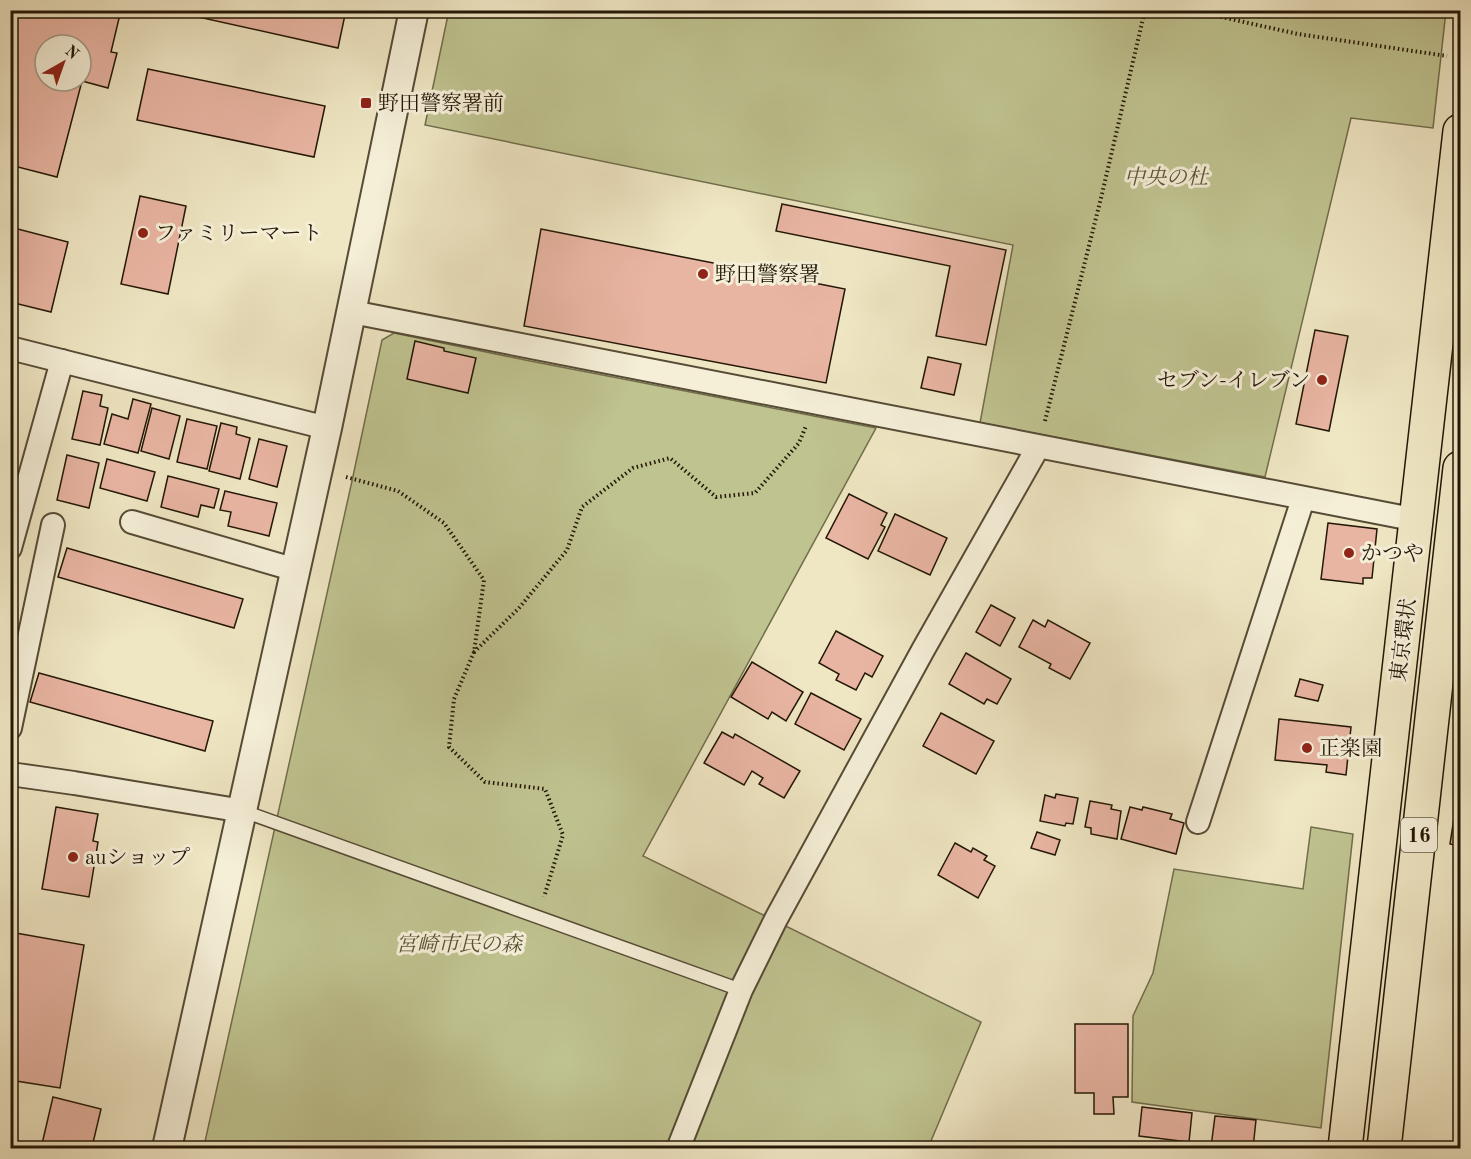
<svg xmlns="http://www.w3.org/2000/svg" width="1471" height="1159" font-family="'Old Standard TT','Noto Serif JP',serif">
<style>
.green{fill:#bfc390;stroke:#716d4b;stroke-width:1.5}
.building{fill:#e9b5a3;stroke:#231706;stroke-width:1.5;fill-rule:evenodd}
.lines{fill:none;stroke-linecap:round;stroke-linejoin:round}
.service-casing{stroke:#564b35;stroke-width:15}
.minor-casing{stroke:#564b35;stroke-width:26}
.tertiary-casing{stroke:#564b35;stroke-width:32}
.trunk-casing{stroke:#231706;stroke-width:36}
.path{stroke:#231706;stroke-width:4;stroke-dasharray:1.5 3;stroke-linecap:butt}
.service{stroke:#f5efd8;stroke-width:12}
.minor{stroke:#f5efd8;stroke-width:22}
.tertiary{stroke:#f5efd8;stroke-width:28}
.trunk{stroke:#efe6c3;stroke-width:33}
.poi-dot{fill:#8f2418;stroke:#f5efd8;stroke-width:2}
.labels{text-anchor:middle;stroke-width:6;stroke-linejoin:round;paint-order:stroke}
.shield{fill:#f5efd8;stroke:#625845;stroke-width:1.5}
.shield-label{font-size:20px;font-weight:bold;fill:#231706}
.poi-label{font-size:21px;fill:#231706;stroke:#f5efd8;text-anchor:start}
.park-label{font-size:21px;font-style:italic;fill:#5a5336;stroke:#f5efd8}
.street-label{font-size:21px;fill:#231706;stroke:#f5efd8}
</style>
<rect width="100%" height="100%" fill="#efe6c3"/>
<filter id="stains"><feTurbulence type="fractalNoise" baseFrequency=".00333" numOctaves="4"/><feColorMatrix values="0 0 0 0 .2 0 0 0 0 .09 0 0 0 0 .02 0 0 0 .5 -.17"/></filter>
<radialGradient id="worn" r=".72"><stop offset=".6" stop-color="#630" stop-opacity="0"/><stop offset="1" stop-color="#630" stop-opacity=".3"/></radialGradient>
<g class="green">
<polygon points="449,10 1446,10 1446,11 1433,128 1351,118 1265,477 980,423 1013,245 425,125"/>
<polygon points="394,333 530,361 876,428 643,856 981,1022 928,1148 213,1148 204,1146 352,481 382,340"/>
<polygon points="1311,827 1353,834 1321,1128 1132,1102 1133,1016 1153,973 1174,869 1303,889"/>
</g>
<g class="building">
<path d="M10 10H121L111 52 117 53 108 88 82 81 57 177 10 165ZM45 45H81V81H45Z"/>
<polygon points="167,10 346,10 338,48"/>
<polygon points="148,69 325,106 314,157 137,120"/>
<polygon points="140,196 186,206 168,294 121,284"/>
<polygon points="782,204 1006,250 986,345 936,336 950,266 776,231"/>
<polygon points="10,227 68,242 51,312 10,302"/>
<polygon points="541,229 845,289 826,383 524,326"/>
<polygon points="1315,330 1348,336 1329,431 1296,424"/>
<polygon points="415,341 444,348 444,351 476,358 468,393 407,379"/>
<polygon points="928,357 961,364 954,395 921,388"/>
<polygon points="83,391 102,395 100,406 108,408 100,445 72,439"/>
<polygon points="133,399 151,404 138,453 104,444 112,414 128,419"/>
<polygon points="152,408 180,416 169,459 141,451"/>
<polygon points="187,419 217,426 207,469 177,462"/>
<polygon points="221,423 237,427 236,434 250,438 240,479 209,471"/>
<polygon points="259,439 287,446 277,487 249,479"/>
<polygon points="67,455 99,463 89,508 57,500"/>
<polygon points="107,459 155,472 147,501 100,488"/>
<polygon points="168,476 219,489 214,508 201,505 198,517 161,507"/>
<polygon points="225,491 277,503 269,536 228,526 231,512 220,510"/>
<polygon points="849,494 887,513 881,525 885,527 868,559 826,538"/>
<polygon points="895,514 947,538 930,575 878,551"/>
<polygon points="1328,523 1377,529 1372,578 1363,578 1363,584 1321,579"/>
<polygon points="67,548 243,599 234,628 58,577"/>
<polygon points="991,605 1015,618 1000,646 976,632"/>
<polygon points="1033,620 1045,627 1048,620 1090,643 1070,679 1049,668 1051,664 1019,647"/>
<polygon points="836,631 883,656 872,677 865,673 856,690 836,680 839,674 819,663"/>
<polygon points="966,653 1011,679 997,704 987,699 984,704 949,684"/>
<polygon points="752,662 803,692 786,721 772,712 768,719 731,697"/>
<polygon points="39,673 213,721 205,751 30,702"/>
<polygon points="1300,679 1323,685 1318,701 1295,696"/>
<polygon points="811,693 861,719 844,750 795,724"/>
<polygon points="941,713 994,741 976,774 923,746"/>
<polygon points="1279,719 1351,727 1346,775 1326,772 1327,765 1275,760"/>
<polygon points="722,732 733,738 735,734 800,771 784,798 759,784 763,778 752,771 744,785 704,763"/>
<polygon points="1458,792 1460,792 1460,846 1450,844"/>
<polygon points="1056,794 1078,798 1073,824 1066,823 1065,826 1040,821 1045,795 1055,798"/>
<polygon points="1090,801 1112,805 1111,809 1121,811 1117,839 1091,834 1091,828 1085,827"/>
<polygon points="56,807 98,814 93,841 98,842 89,897 42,889"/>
<polygon points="1130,807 1142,810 1143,807 1172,814 1170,819 1184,823 1176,854 1121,839"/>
<polygon points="1037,832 1060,840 1055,855 1031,848"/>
<polygon points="955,843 971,852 973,848 987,856 984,860 995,866 978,898 938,875"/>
<polygon points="10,932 84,945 60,1088 10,1080"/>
<polygon points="1075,1024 1128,1024 1128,1097 1113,1097 1114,1114 1094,1114 1094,1093 1075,1093"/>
<polygon points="53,1097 101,1109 92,1147 70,1142 69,1148 42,1144"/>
<polygon points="1142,1107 1192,1113 1189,1142 1139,1136"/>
<polygon points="1215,1116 1256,1120 1253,1148 1211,1147"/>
</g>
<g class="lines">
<defs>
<polyline id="service" points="243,811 741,990"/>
<g id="minor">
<polyline points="352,312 1417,520"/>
<polyline points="10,348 327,428"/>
<polyline points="132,522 296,570"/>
<polyline points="10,548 62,361"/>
<polyline points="10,728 53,525"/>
<polyline points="10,774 74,783 243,811"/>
<polyline points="1198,822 1303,499"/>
<polyline points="680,1148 680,1144 741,990 776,919 923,650 1038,447"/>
</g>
<polyline id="tertiary" points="167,1148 327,428 414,10"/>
<g id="trunk">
<polyline points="1345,1148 1460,131"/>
<polyline points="1384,1148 1460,468"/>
</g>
</defs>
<use href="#service" class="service-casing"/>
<use href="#minor" class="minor-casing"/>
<use href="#tertiary" class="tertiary-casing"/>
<use href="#trunk" class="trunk-casing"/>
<g class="path">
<polyline points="1190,10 1298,34 1447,56"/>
<polyline points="1045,421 1102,194 1145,10"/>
<polyline points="346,477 398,491 444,523 484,580 474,652 519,608 567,550 582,507 633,468 670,458 716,497 755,493 799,443 806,426"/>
<polyline points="474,652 454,699 449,747 485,782 545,789 563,835 544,897"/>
<polyline points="1093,1148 1093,1147"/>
</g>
<use href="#service" class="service"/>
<use href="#minor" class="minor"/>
<use href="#tertiary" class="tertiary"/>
<use href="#trunk" class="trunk"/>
</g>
<g class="poi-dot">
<rect x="360" y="97" width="12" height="12" rx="3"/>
<circle cx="143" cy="233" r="6"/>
<circle cx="703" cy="274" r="6"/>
<circle cx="1322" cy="380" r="6"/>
<circle cx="1349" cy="553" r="6"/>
<circle cx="1307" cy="748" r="6"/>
<circle cx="73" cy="857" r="6"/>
</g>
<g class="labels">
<rect class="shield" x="1401" y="818" width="36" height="34" rx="4.5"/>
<g class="shield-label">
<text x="1419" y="842">16</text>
</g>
<g class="poi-label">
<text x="378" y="110">野田警察署前</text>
<text x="155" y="240">ファミリーマート</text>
<text x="715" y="281">野田警察署</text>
<text x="1310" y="387" text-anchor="end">セブン-イレブン</text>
<text x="1361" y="560">かつや</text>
<text x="1319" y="755">正楽園</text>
<text x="85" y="864">auショップ</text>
</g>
<g class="park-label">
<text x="1166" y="184">中央の杜</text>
<text x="459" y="951">宮崎市民の森</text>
</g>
<g class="street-label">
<text transform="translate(1403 640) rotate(-83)" y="7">東京環状</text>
</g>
</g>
<rect width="1471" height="1159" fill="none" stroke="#efe6c3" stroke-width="36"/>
<rect x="12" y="12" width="1447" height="1135" fill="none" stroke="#231706" stroke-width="3"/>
<rect x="18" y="18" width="1435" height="1123" fill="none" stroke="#231706" stroke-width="1.5"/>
<g transform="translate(63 63) rotate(40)"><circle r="28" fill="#f5efd8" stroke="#a19984" stroke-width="1.5"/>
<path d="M0-4.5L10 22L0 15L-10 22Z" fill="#8f2418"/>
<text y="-9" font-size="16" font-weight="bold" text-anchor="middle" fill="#231706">N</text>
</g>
<rect width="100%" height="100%" filter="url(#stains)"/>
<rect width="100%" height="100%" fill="url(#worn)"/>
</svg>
